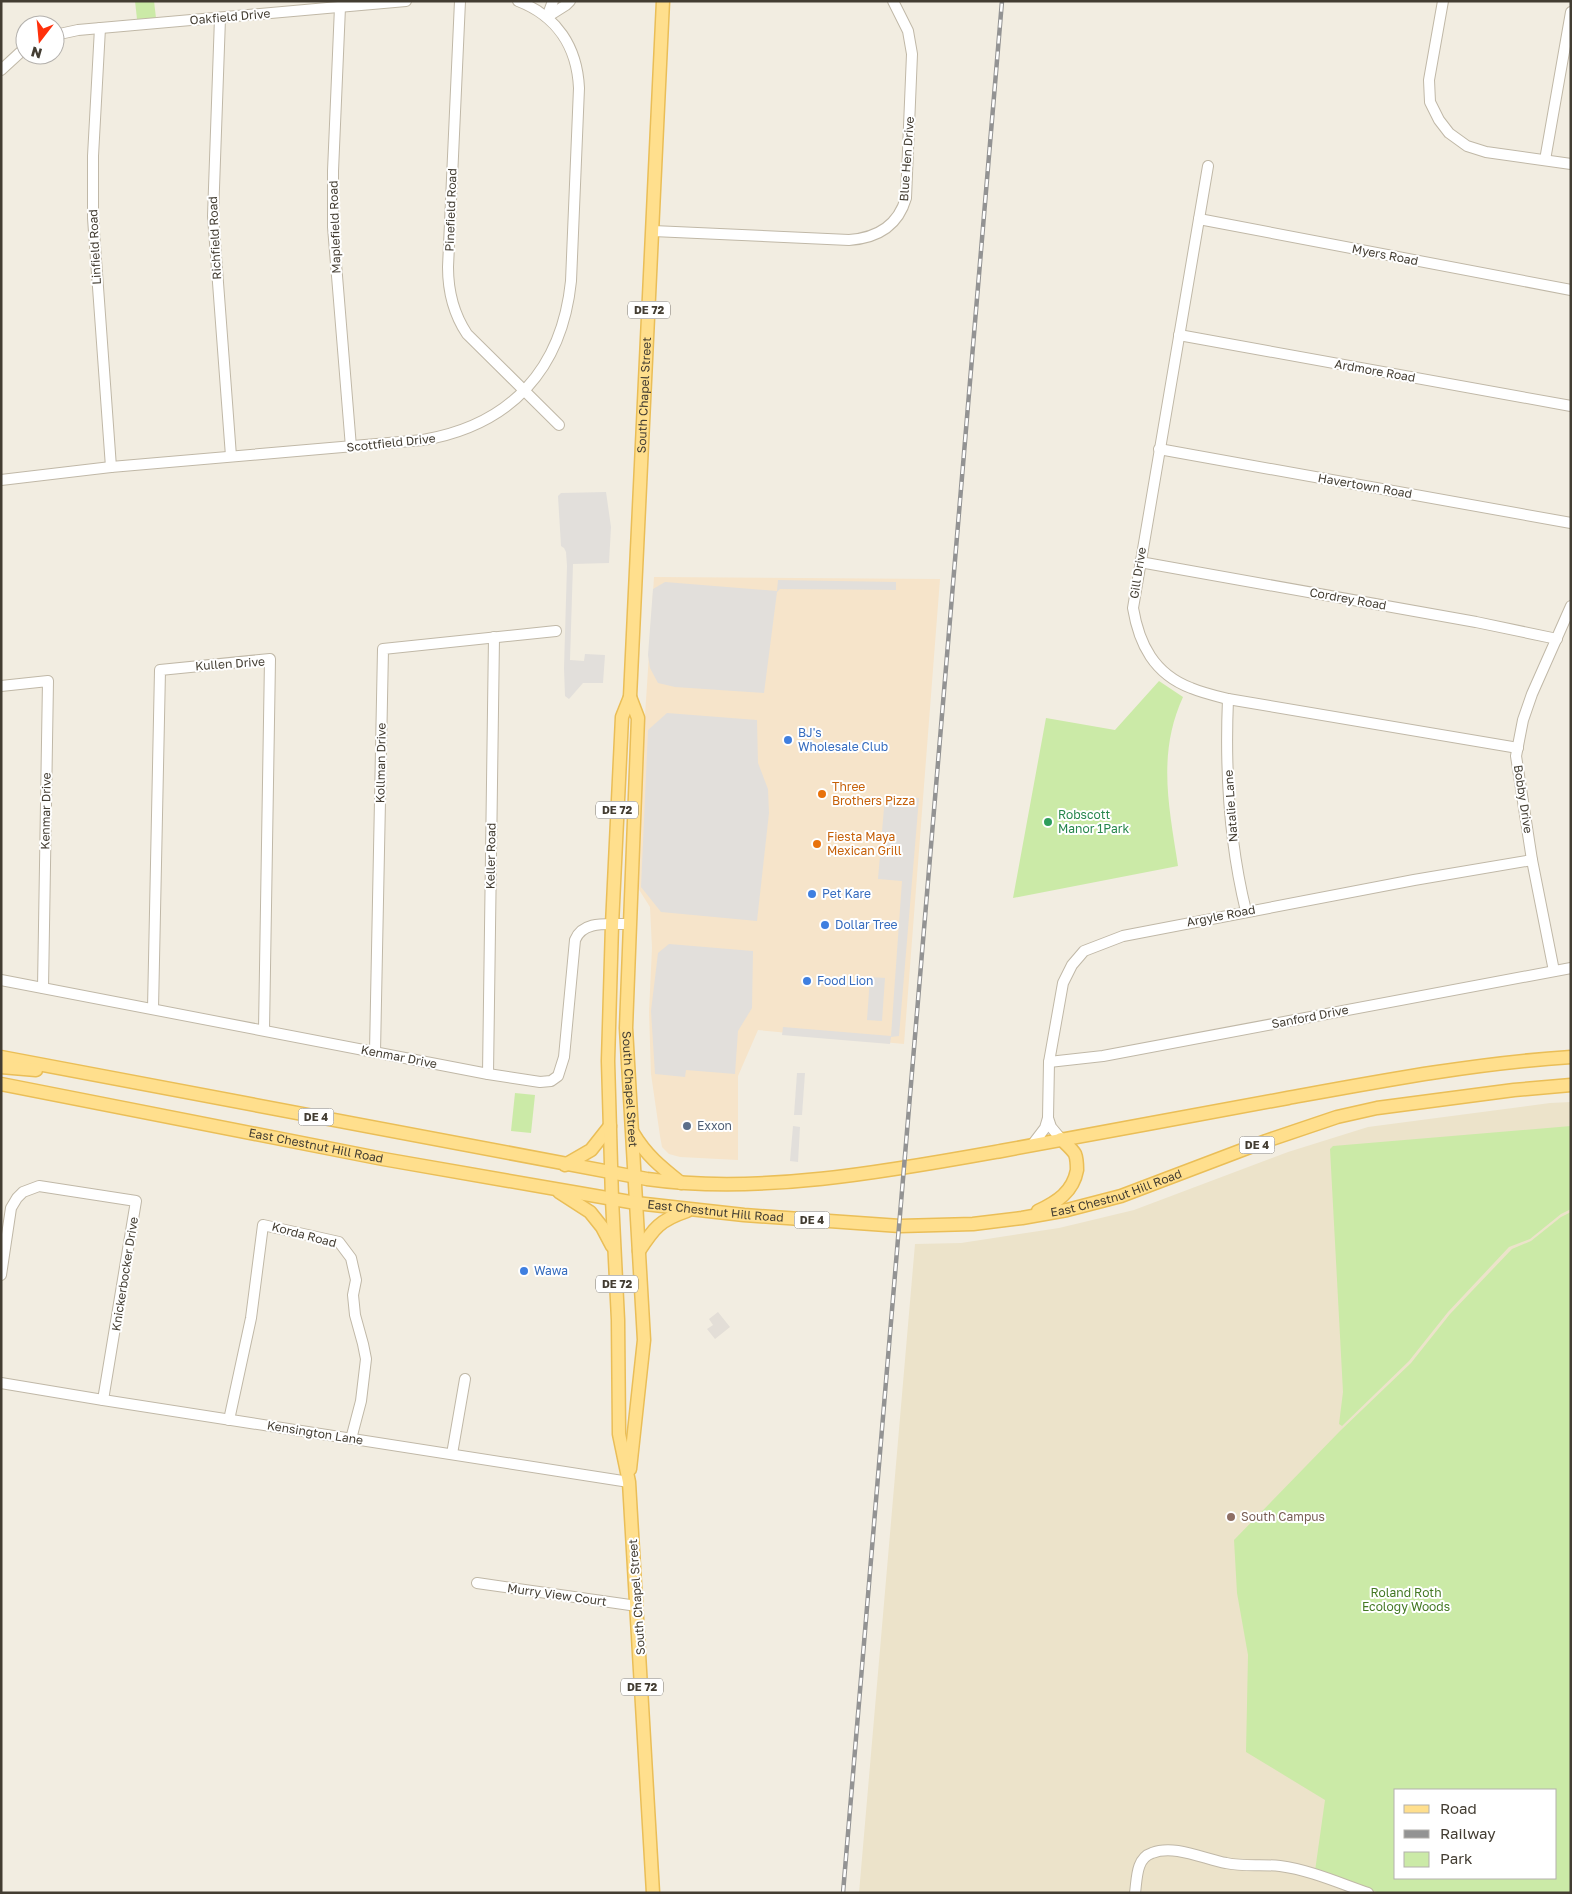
<svg xmlns="http://www.w3.org/2000/svg" width="1572" height="1894" font-family="'Golos Text',sans-serif">
<style>
.commercial{fill:#f6e4ca}
.industrial{fill:#e3ded7}
.education{fill:#ece3ca;fill-rule:evenodd}
.green{fill:#cbeaa7;fill-rule:evenodd}
.parking{fill:#e2dfdb}
.lines{fill:none;stroke-linecap:round;stroke-linejoin:round}
.minor-casing{stroke:#c0b8a7;stroke-width:12}
.major-casing{stroke:#eabe57;stroke-width:15}
.minor{stroke:#fff;stroke-width:10}
.major{stroke:#ffdf8d;stroke-width:12}
.rail-casing{stroke:#939393;stroke-width:4.5}
.rail{stroke:#fff;stroke-width:2.5;stroke-dasharray:8;stroke-linecap:butt}
.shop-dot{fill:#3f7fe0;stroke:#fff;stroke-width:2}
.food-dot{fill:#e8710a;stroke:#fff;stroke-width:2}
.leisure-dot{fill:#2e9e5b;stroke:#fff;stroke-width:2}
.service-dot{fill:#5c6f8a;stroke:#fff;stroke-width:2}
.education-dot{fill:#8d6e63;stroke:#fff;stroke-width:2}
.labels{text-anchor:middle;stroke-width:4;stroke-linejoin:round;paint-order:stroke}
.shield{fill:#fff;stroke:#7b7770;stroke-width:1}
.shield-label{font-size:11px;font-weight:bold;fill:#433d32}
.street-label{font-size:12px;fill:#433d32;stroke:#fff}
.shop-label{font-size:12px;fill:#366cbe;stroke:#fff;text-anchor:start}
.food-label{font-size:12px;fill:#c56008;stroke:#fff;text-anchor:start}
.leisure-label{font-size:12px;fill:#27864d;stroke:#fff;text-anchor:start}
.service-label{font-size:12px;fill:#4e5e75;stroke:#fff;text-anchor:start}
.education-label{font-size:12px;fill:#785e54;stroke:#fff;text-anchor:start}
.park-label{font-size:12px;fill:#437823;stroke:#fff}
</style>
<rect width="100%" height="100%" fill="#f2ede1"/>
<polygon class="commercial" points="654,577 940,579 904,1044 758,1030 738,1076 738,1160 680,1157 669,1154 662,1147 660,1136 651,1074 649,1012 652,948 650,907 638,888 644,731"/>
<polygon class="industrial" points="718,1312 730,1327 715,1339 707,1329 713,1325 709,1319"/>
<path class="education" d="M1571 1102V1893H859L915 1244 961 1243 1059 1228 1134 1210 1288 1152 1368 1127 1550 1103ZM1396 1790H1556V1878H1396Z"/>
<g class="green">
<polygon points="135,1 154,1 156,18 137,19"/>
<path d="M1159 681 1183 697C1157 754 1169 807 1178 866L1013 898 1046 718 1115 730Z"/>
<polygon points="515,1093 535,1095 531,1133 511,1131"/>
<polygon points="1571,1126 1571,1209 1561,1214 1530,1239 1509,1247 1448,1312 1409,1361 1342,1426 1339,1424 1343,1392 1330,1149 1333,1146"/>
<path d="M1571 1212V1893H1380L1315 1871 1325 1800 1246 1752 1248 1655 1237 1593 1234 1540 1340 1431 1411 1363 1450 1314 1512 1249 1531 1241 1561 1217ZM1396 1790H1556V1878H1396Z"/>
</g>
<g class="parking">
<polygon points="606,492 611,527 609,563 573,564 570,660 584,661 585,654 605,655 603,683 583,683 569,699 565,696 564,668 567,566 566,552 564,548 561,546 558,496 561,493"/>
<polygon points="778,580 896,582 896,590 780,589 777,592 764,693 675,687 658,683 650,668 648,655 653,589 665,582 777,591"/>
<polygon points="667,713 757,720 758,763 768,789 769,813 757,921 661,912 641,887 648,730"/>
<polygon points="885,796 919,798 899,1036 891,1037 890,1044 782,1035 783,1027 891,1036 902,881 878,879"/>
<polygon points="669,944 753,951 752,1008 738,1031 735,1074 686,1070 685,1077 655,1074 651,1011 658,953"/>
<polygon points="870,977 885,978 882,1021 867,1020"/>
<polygon points="797,1073 805,1073 802,1115 794,1115"/>
<polygon points="793,1126 800,1127 798,1162 790,1161"/>
</g>
<g class="lines">
<defs>
<g id="minor">
<path d="M460 1 448 267C448 292 453 313 467 334L559 425"/>
<polyline points="1443,1 1429,80 1430,102 1439,120 1449,133 1467,146 1486,152 1571,164"/>
<polyline points="340,7 333,171 333,227 351,447"/>
<polyline points="547,17 566,5 570,1"/>
<polyline points="547,17 553,1"/>
<polyline points="220,18 213,216 231,456"/>
<polyline points="100,28 93,156 93,218 111,467"/>
<polyline points="55,35 78,30 406,1"/>
<polyline points="1,70 25,48"/>
<polyline points="1545,160 1571,12"/>
<path d="M1208 166 1133 608C1139 644 1154 674 1191 688 1203 693 1216 696 1228 699L1518 748"/>
<polyline points="1199,219 1571,290"/>
<path d="M653 231 849 240C877 238 898 226 906 198L912 54 908 31 893 1"/>
<polyline points="1179,335 1571,406"/>
<polyline points="1159,449 1571,523"/>
<path d="M1 480 111 467 423 440C511 425 562 369 571 281L579 88C577 47 557 16 518 1"/>
<polyline points="1140,562 1476,622 1557,639"/>
<polyline points="1,686 48,681 43,988"/>
<path d="M1228 699C1225 770 1229 842 1246 911"/>
<polyline points="1554,971 1532,860 1516,756 1523,720 1532,694 1571,606"/>
<path d="M1 980 488 1074 540 1082 551 1081 558 1076 564 1057 575 940C583 919 611 925 630 924"/>
<polyline points="153,1009 160,670 270,659 264,1030"/>
<polyline points="375,1052 383,649 556,631"/>
<polyline points="1049,1062 1103,1056 1571,968"/>
<polyline points="488,1074 494,637"/>
<polyline points="1048,1118 1051,1127 1061,1139"/>
<polyline points="1032,1145 1045,1128 1048,1118 1049,1062 1063,983 1072,965 1084,951 1123,936 1414,880 1532,860"/>
<polyline points="1,1275 11,1208 17,1198 23,1192 39,1186 136,1201 103,1400"/>
<polyline points="1,1383 103,1400 629,1482"/>
<polyline points="229,1420 251,1318 263,1225 339,1242 351,1258 356,1280 353,1295 355,1315 363,1344 366,1359 361,1401 351,1439"/>
<polyline points="452,1454 465,1379"/>
<polyline points="477,1583 637,1606"/>
<path d="M1135 1893C1137 1879 1136 1858 1152 1853 1174 1844 1204 1859 1226 1863 1244 1867 1262 1864 1280 1866 1310 1870 1339 1883 1368 1893"/>
</g>
<g id="major">
<path id="s1" d="M630 697 638 718 626 1028 644 1340 630 1469"/>
<path d="M1 1057 647 1179C760 1195 890 1171 1001 1151 1097 1133 1192 1116 1288 1098 1381 1081 1476 1063 1571 1057"/>
<polyline points="1,1067 36,1070"/>
<path id="s2" d="M1 1084 383 1159 636 1203 744 1215 900 1226 973 1224 1022 1218 1067 1210 1121 1196 1266 1141 1337 1117 1377 1108 1514 1090 1571 1085"/>
<path d="M633 1133C646 1155 661 1167 681 1183"/>
<polyline points="565,1165 591,1150 610,1126"/>
<polyline points="559,1192 590,1212 602,1227 612,1246"/>
<path d="M1038 1211C1057 1202 1073 1192 1077 1170 1077 1165 1077 1159 1075 1154 1072 1149 1066 1144 1061 1139"/>
<path d="M639 1251C654 1228 660 1220 687 1211"/>
<path id="s3" d="M653 1893 629 1482 619 1434 618 1320 612 1199 608 1061 612 925 622 717 630 697 663 1"/>
</g>
</defs>
<use href="#minor" class="minor-casing"/>
<use href="#major" class="major-casing"/>
<use href="#minor" class="minor"/>
<use href="#major" class="major"/>
<defs>
<polyline id="rail" points="843,1893 1002,1"/>
</defs>
<use href="#rail" class="rail-casing"/>
<use href="#rail" class="rail"/>
</g>
<g class="shop-dot">
<circle cx="788" cy="740" r="5"/>
<circle cx="812" cy="894" r="5"/>
<circle cx="825" cy="925" r="5"/>
<circle cx="807" cy="981" r="5"/>
<circle cx="524" cy="1271" r="5"/>
</g>
<g class="food-dot">
<circle cx="822" cy="794" r="5"/>
<circle cx="817" cy="844" r="5"/>
</g>
<circle class="leisure-dot" cx="1048" cy="822" r="5"/>
<circle class="service-dot" cx="687" cy="1126" r="5"/>
<circle class="education-dot" cx="1231" cy="1517" r="5"/>
<g class="labels">
<g class="shield">
<rect x="628" y="301.5" width="42" height="17" rx="4"/>
<rect x="596" y="801.5" width="42" height="17" rx="4"/>
<rect x="298.5" y="1108.5" width="35" height="17" rx="4"/>
<rect x="1239.5" y="1136.5" width="35" height="17" rx="4"/>
<rect x="794.5" y="1211.5" width="35" height="17" rx="4"/>
<rect x="596" y="1275.5" width="42" height="17" rx="4"/>
<rect x="621" y="1678.5" width="42" height="17" rx="4"/>
</g>
<g class="shield-label">
<text x="649" y="314">DE 72</text>
<text x="617" y="814">DE 72</text>
<text x="316" y="1121">DE 4</text>
<text x="1257" y="1149">DE 4</text>
<text x="812" y="1224">DE 4</text>
<text x="617" y="1288">DE 72</text>
<text x="642" y="1691">DE 72</text>
</g>
<g class="street-label">
<text transform="translate(230 17) rotate(-5)" y="4">Oakfield Drive</text>
<text transform="translate(907 159) rotate(-86)" y="4">Blue Hen Drive</text>
<text transform="translate(451 210) rotate(-88)" y="4">Pinefield Road</text>
<text transform="translate(335 227) rotate(-92)" y="4">Maplefield Road</text>
<text transform="translate(215 238) rotate(-93)" y="4">Richfield Road</text>
<text transform="translate(95 247) rotate(-93)" y="4">Linfield Road</text>
<text transform="translate(1385 255) rotate(11)" y="4">Myers Road</text>
<text transform="translate(1375 371) rotate(10)" y="4">Ardmore Road</text>
<text dy="4" stroke="none"><textPath href="#s3" startOffset="1502">South Chapel Street</textPath></text>
<text transform="translate(391 443) rotate(-6)" y="4">Scottfield Drive</text>
<text transform="translate(1365 486) rotate(10)" y="4">Havertown Road</text>
<text transform="translate(1138 573) rotate(-81)" y="4">Gill Drive</text>
<text transform="translate(1348 599) rotate(10)" y="4">Cordrey Road</text>
<text transform="translate(230 664) rotate(-4)" y="4">Kullen Drive</text>
<text transform="translate(381 763) rotate(-89)" y="4">Kollman Drive</text>
<text transform="translate(1523 799) rotate(81)" y="4">Bobby Drive</text>
<text transform="translate(1231 806) rotate(-94)" y="4">Natalie Lane</text>
<text transform="translate(46 811) rotate(-89)" y="4">Kenmar Drive</text>
<text transform="translate(491 856) rotate(-89)" y="4">Keller Road</text>
<text transform="translate(1221 916) rotate(-11)" y="4">Argyle Road</text>
<text transform="translate(1310 1017) rotate(-11)" y="4">Sanford Drive</text>
<text transform="translate(399 1057) rotate(11)" y="4">Kenmar Drive</text>
<text dy="4" stroke="none"><textPath href="#s1" startOffset="394">South Chapel Street</textPath></text>
<text dy="4" stroke="none"><textPath href="#s2" startOffset="321">East Chestnut Hill Road</textPath></text>
<text dy="4" stroke="none"><textPath href="#s2" startOffset="1131">East Chestnut Hill Road</textPath></text>
<text dy="4" stroke="none"><textPath href="#s2" startOffset="726">East Chestnut Hill Road</textPath></text>
<text transform="translate(304 1235) rotate(15)" y="4">Korda Road</text>
<text transform="translate(125 1274) rotate(-81)" y="4">Knickerbocker Drive</text>
<text transform="translate(315 1433) rotate(9)" y="4">Kensington Lane</text>
<text transform="translate(557 1595) rotate(8)" y="4">Murry View Court</text>
<text transform="translate(637 1597) rotate(-94)" y="4">South Chapel Street</text>
</g>
<g class="shop-label">
<text x="798" y="737">BJ's<tspan x="798" dy="14">Wholesale Club</tspan></text>
<text x="822" y="898">Pet Kare</text>
<text x="835" y="929">Dollar Tree</text>
<text x="817" y="985">Food Lion</text>
<text x="534" y="1275">Wawa</text>
</g>
<g class="food-label">
<text x="832" y="791">Three<tspan x="832" dy="14">Brothers Pizza</tspan></text>
<text x="827" y="841">Fiesta Maya<tspan x="827" dy="14">Mexican Grill</tspan></text>
</g>
<g class="leisure-label">
<text x="1058" y="819">Robscott<tspan x="1058" dy="14">Manor 1Park</tspan></text>
</g>
<g class="service-label">
<text x="697" y="1130">Exxon</text>
</g>
<g class="education-label">
<text x="1241" y="1521">South Campus</text>
</g>
<g class="park-label">
<text x="1406" y="1597">Roland Roth<tspan x="1406" dy="14">Ecology Woods</tspan></text>
</g>
</g>
<rect width="1572" height="1894" fill="none" stroke="#433d32" stroke-width="5"/>
<rect x="1394" y="1789" width="162" height="90" fill="#ffffff" stroke="#b4b1ad"/>
<rect x="1404" y="1805" width="25" height="8" fill="#ffdf8d" stroke="#b4b1ad"/>
<text x="1440" y="1814" font-size="15" fill="#433d32">Road</text>
<rect x="1404" y="1830" width="25" height="8" fill="#939393" stroke="#b4b1ad"/>
<text x="1440" y="1839" font-size="15" fill="#433d32">Railway</text>
<rect x="1404" y="1852" width="25" height="15" fill="#cbeaa7" stroke="#b4b1ad"/>
<text x="1440" y="1864" font-size="15" fill="#433d32">Park</text>
<g transform="translate(40 40) rotate(196)"><circle r="24" fill="#ffffff" stroke="#b4b1ad"/>
<path d="M0-4L9 19L0 12L-9 19Z" fill="#ff300b"/>
<text y="-8" font-size="14" font-weight="bold" text-anchor="middle" fill="#433d32">N</text>
</g>
</svg>
